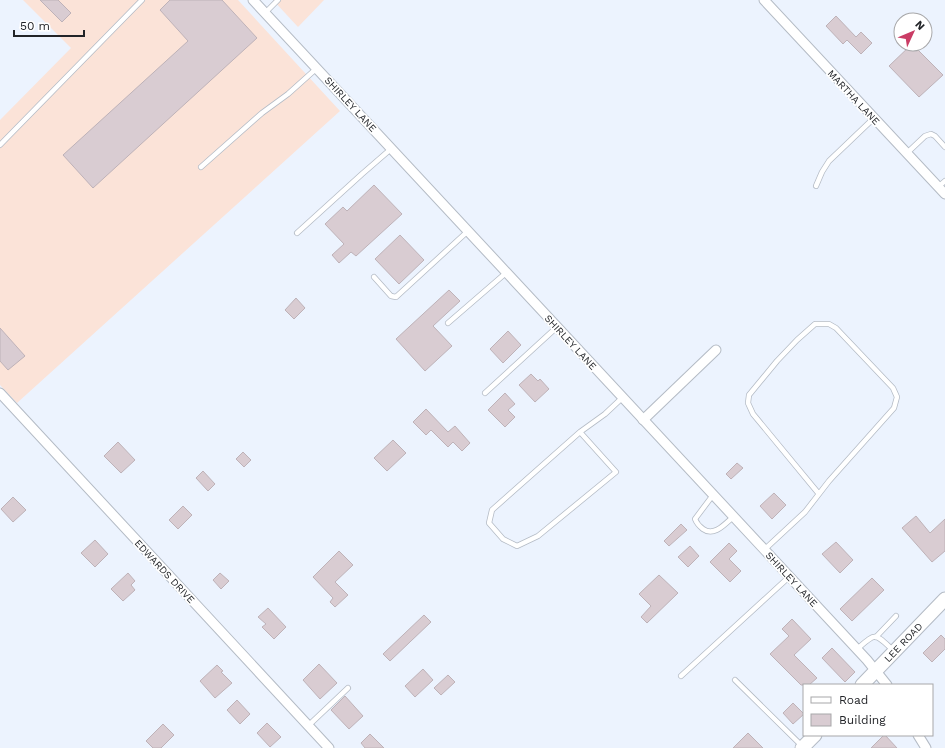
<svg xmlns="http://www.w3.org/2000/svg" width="945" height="748" font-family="'Work Sans',sans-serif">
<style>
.industrial{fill:#fbe3d8}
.building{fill:#d9ccd2;stroke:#beb2b8}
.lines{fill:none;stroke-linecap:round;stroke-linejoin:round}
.lane-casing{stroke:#b4bbc5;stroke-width:6}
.street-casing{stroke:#b4bbc5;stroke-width:11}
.secondary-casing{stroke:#b4bbc5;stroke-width:15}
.lane{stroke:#fff;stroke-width:4.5}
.street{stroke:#fff;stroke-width:9}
.secondary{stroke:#fff;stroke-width:13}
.labels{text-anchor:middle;stroke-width:3.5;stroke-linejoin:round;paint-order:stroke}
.street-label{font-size:10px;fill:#222428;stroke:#fff}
</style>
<rect width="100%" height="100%" fill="#ecf3fe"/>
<g class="industrial">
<polygon points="23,0 238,0 340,111 17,403 0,385 0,120 71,48"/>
<polygon points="273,0 324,0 298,27"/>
</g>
<g class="building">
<polygon points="40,0 58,0 71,13 62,22"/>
<polygon points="170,0 222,0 257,38 93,188 63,155 188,41 160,10"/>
<polygon points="836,16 856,37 861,32 872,43 861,54 847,40 843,44 826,26"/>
<polygon points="912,44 943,75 919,97 889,66"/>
<polygon points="374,185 402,214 356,256 351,252 339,263 332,255 344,244 325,224 343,207 347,211"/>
<polygon points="400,235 424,260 399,284 375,259"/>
<polygon points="449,290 460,301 433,326 452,346 425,371 396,339"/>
<polygon points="296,298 305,308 294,319 285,310"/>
<polygon points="0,328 25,356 8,370 0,361"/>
<polygon points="508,331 521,345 503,363 490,349"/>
<polygon points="531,374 538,381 540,379 549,389 535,402 519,385"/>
<polygon points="505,393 515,404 508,410 515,417 505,427 488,410"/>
<polygon points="426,409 448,432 455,426 470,443 462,451 453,442 448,447 431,430 426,435 413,422"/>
<polygon points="393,440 406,453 387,471 374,458"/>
<polygon points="118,442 135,460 121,473 104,456"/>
<polygon points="243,452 251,460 244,467 236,459"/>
<polygon points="737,463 743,468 731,479 726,474"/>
<polygon points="203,471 215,484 208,491 196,478"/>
<polygon points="774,493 786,505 772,519 760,506"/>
<polygon points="13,497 26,510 13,522 1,509"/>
<polygon points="183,506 192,515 178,529 169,520"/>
<polygon points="916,516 930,533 945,519 945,551 932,562 902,528"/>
<polygon points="681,524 687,530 669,546 664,541"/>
<polygon points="95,540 108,554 95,567 81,553"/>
<polygon points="836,542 853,560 840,573 822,554"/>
<polygon points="729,543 737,551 729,559 741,571 730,582 710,562"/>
<polygon points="690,546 699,556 688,567 678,557"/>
<polygon points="339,551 353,565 335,582 348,595 335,607 330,602 333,598 313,577"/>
<polygon points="128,573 135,581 131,585 135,590 123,601 111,589"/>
<polygon points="220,573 229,581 221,589 213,580"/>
<polygon points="659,575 678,593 647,623 641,617 651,606 639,594"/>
<polygon points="872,578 884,590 852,621 840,609"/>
<polygon points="268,608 286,627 274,639 262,627 266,624 258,617"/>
<polygon points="424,615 431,622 390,661 383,654"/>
<polygon points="792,619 811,639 794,655 817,678 809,685 801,685 770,654 789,636 782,629"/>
<polygon points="941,635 945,639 945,649 932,662 923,653"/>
<polygon points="832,648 855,672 845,682 822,658"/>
<polygon points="319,664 337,683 320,699 303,680"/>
<polygon points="217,665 223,671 221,672 232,683 215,698 200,681"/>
<polygon points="423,669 433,680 415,697 405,686"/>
<polygon points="448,675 455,682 441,695 434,688"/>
<polygon points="345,696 363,716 349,729 331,710"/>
<polygon points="237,700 250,714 240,724 227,710"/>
<polygon points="793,703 804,714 793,724 783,713"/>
<polygon points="267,723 281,737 270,747 257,733"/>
<polygon points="163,724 174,735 161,748 153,748 146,741"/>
<polygon points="748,733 763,748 733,748"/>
<polygon points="370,734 384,748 365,748 361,743"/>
<polygon points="885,735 897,748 871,748 884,735"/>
</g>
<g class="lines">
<defs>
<g id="lane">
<polyline points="265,13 278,0"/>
<polyline points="0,145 142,0"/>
<polyline points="907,153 925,136 931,134 935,136 945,147"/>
<polyline points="201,167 262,113 288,94 317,68"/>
<polyline points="816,186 822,172 829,161 874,118"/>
<polyline points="938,187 945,181"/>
<polyline points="297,233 362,174 392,148"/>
<polyline points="374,277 391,296 396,297 468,231"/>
<polyline points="448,323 507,272"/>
<polyline points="485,393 557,327"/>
<polyline points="580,432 616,472 538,536 517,546 503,539 489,523 492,510 580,432 605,414 622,398"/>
<path d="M713 495 695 519C697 524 699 526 703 529 714 537 725 524 733 517"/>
<polyline points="764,550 805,512 829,481 894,408 897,397 893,388 836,328 829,324 815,324 797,340 777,361 749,395 748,403 753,414 819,494"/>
<polyline points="876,637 896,616"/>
<path d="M857 649C877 632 874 633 894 651"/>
<polyline points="681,676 789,577"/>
<polyline points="735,680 802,746"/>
<polyline points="309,725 348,688"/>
</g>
<g id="street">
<polyline points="253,0 867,660 887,685"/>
<polyline points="764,0 945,194"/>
<polyline points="0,393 329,748"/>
<polyline points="643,420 716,350"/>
<polyline points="918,735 926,748"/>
</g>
<g id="secondary">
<polyline points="862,685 945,599"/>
<polyline points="802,748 815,735"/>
</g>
</defs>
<use href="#lane" class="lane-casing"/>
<use href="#street" class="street-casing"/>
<use href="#secondary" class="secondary-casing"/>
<use href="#lane" class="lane"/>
<use href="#street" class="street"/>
<use href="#secondary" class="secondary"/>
</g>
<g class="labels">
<g class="street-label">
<text transform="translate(854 97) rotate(47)" y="4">MARTHA LANE</text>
<text transform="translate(351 104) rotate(47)" y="4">SHIRLEY LANE</text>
<text transform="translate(571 342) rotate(47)" y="4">SHIRLEY LANE</text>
<text transform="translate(165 571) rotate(47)" y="4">EDWARDS DRIVE</text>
<text transform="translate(792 579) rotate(47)" y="4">SHIRLEY LANE</text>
<text transform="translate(903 642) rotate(-46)" y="4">LEE ROAD</text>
</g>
</g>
<rect x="803" y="684" width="130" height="52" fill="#ffffff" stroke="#a7a7a9"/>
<rect x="811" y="697" width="20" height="6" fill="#ffffff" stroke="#a7a7a9"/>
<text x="839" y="704" font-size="12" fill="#222428">Road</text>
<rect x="811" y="714" width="20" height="12" fill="#d9ccd2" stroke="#a7a7a9"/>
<text x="839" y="724" font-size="12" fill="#222428">Building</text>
<g transform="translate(913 32) rotate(46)"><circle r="19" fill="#ffffff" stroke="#a7a7a9"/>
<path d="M0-3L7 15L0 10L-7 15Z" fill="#ca3c65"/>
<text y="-6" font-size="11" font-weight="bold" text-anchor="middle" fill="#222428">N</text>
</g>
<path d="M14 30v6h70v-6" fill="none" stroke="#222428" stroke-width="2"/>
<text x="20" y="30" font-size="12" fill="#222428" stroke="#ffffff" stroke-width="3" paint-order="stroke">50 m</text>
</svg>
